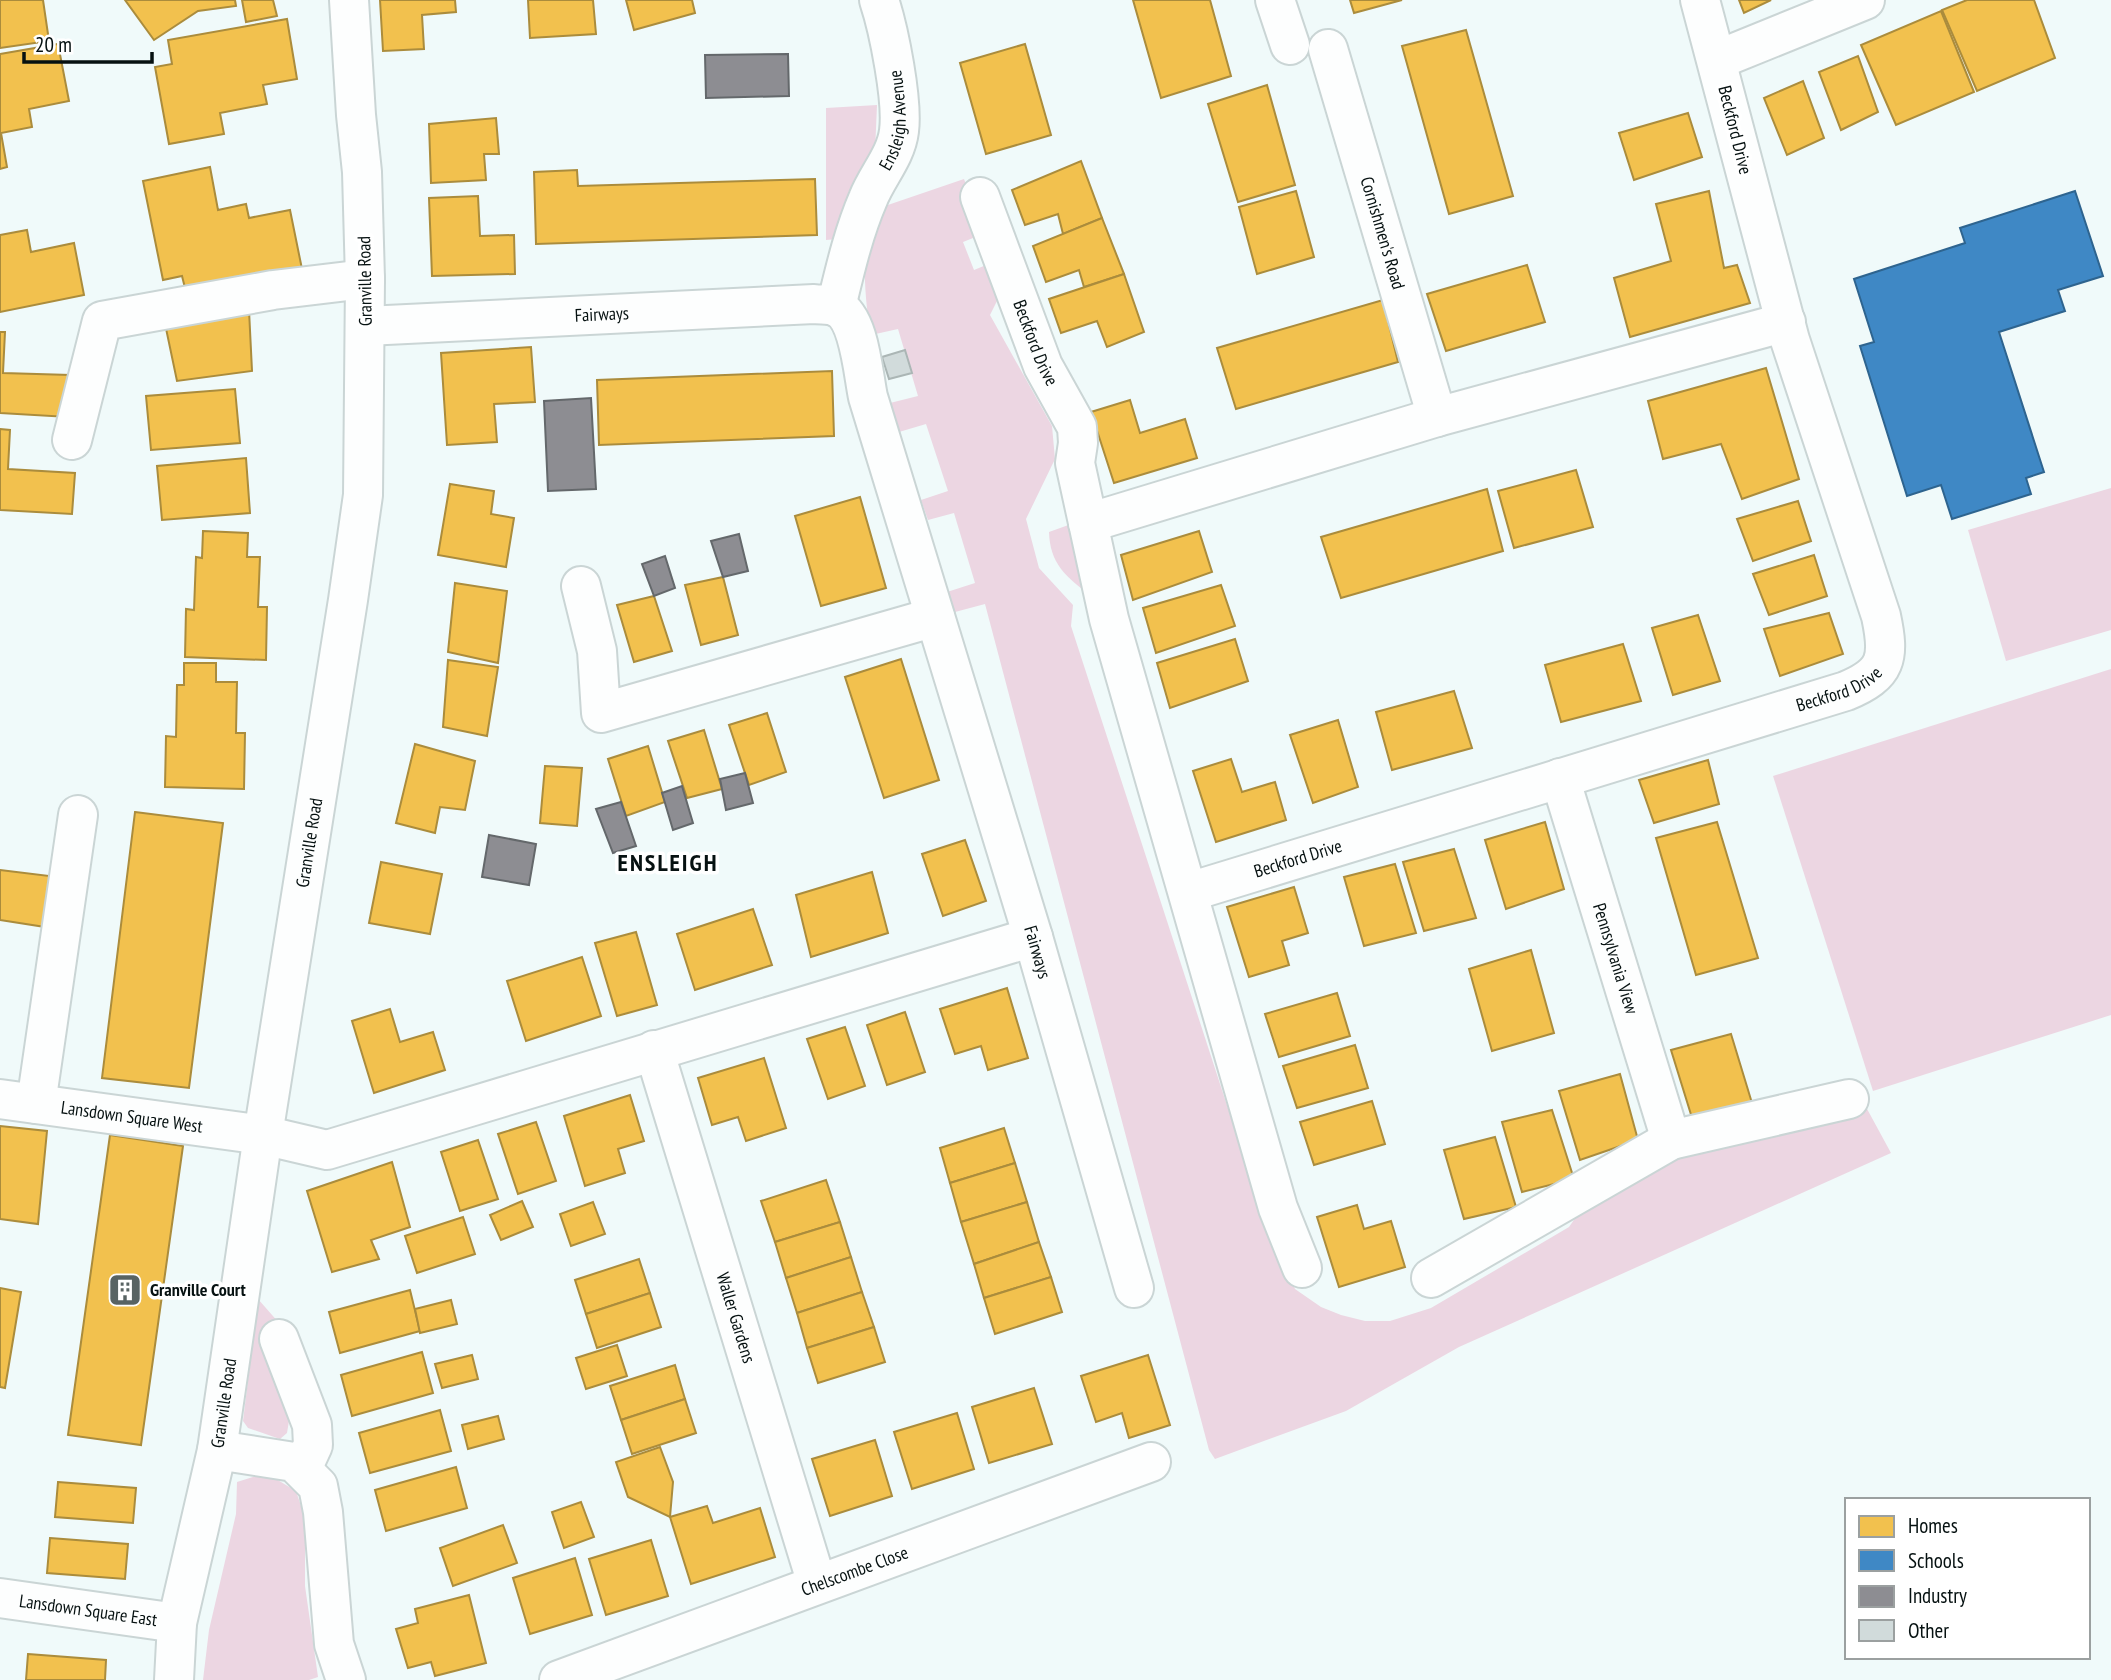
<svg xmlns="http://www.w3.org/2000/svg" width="2111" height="1680" font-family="'PT Sans Narrow',sans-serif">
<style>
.green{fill:#ecd6e2}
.homes{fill:#f2c14e;stroke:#ab8c3c;stroke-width:2}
.schools{fill:#3f88c5;stroke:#2e648f;stroke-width:2}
.industry{fill:#8d8d92;stroke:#64686b;stroke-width:2}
.building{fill:#d1dbdb;stroke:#abb6b5;stroke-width:2}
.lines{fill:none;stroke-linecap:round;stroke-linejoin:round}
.minor-casing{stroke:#cad5d5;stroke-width:42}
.minor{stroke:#fdfefe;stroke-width:38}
.labels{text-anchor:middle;stroke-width:7;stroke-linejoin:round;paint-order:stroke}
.street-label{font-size:18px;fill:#061111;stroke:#fff}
.poi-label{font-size:18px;font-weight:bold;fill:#061111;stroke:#fff;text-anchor:start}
.district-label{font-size:24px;font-weight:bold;letter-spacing:2px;fill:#061111;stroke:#fff}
</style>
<rect width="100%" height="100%" fill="#f0fafa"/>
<g class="green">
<polygon points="877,105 875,152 838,239 826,240 826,108"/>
<path d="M964 179 982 228 978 236 963 242 974 270 996 261 1006 283 990 315 1052 426 1055 459 1026 519 1039 568 1073 605 1071 626 1263 1216 1295 1289 1321 1307 1341 1315 1365 1321H1390L1431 1308 1569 1227 1585 1204 1689 1153 1866 1107 1891 1153 1459 1347 1346 1411 1215 1459 1209 1450 985 604 955 612 947 592 975 583 954 513 928 520 921 500 948 491 926 424 899 432 890 403 918 396 898 329 871 335C865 303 857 231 882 207Z"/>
<polygon points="2111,488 2111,630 2006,661 1968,530"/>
<path d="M1074 523 1090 595C1066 577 1050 564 1049 532Z"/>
<polygon points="2111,669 2111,1015 1873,1091 1773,776"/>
<polygon points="258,1299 287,1332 267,1339 289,1421 287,1433 280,1439 248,1428 243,1421"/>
<polygon points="259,1475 276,1479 296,1491 305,1518 305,1586 318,1677 309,1680 203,1680 209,1630 236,1514 237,1482"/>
</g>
<g class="homes">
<polygon points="0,0 43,0 49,41 0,48"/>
<polygon points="125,0 235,0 236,6 198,11 154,40"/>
<polygon points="242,0 273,0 277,16 246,22"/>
<polygon points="380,0 455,0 456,12 422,15 424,49 383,51"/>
<polygon points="528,0 593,0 596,34 530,38"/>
<polygon points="626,0 692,0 695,13 634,30"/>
<polygon points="1133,0 1210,0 1231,76 1161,98"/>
<polygon points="1350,0 1402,0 1354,13"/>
<polygon points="1739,0 1771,0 1744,13"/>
<polygon points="1967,0 2034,0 2055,58 1977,91 1942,10"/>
<polygon points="1941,11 1974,92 1896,125 1861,45"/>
<polygon points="287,19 297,79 263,85 267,104 220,113 224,134 169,144 155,67 172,64 168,40"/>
<polygon points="1466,30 1513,196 1449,214 1402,46"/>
<polygon points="58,44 69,101 29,109 32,127 1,133 7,167 0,169 0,54"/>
<polygon points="1025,44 1051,135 986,154 960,63"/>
<polygon points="1858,56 1878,112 1841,130 1819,72"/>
<polygon points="1803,81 1824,138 1787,155 1764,98"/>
<polygon points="1267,85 1295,185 1238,202 1208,104"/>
<polygon points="1688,113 1702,157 1634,180 1619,133"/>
<polygon points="496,118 499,154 484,154 486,180 431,183 429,124"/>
<polygon points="1081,161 1102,218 1063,234 1058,214 1025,225 1012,190"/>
<polygon points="210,167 218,210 246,204 249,218 290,210 303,274 185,288 182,276 163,280 143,181"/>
<polygon points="577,170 578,186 815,179 817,235 536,244 534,172"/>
<polygon points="1296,191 1314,257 1257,274 1239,207"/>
<polygon points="1709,191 1724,268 1737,265 1750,303 1630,337 1614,278 1671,261 1656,204"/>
<polygon points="478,196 480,236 514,235 515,274 432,276 429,198"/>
<polygon points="1102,218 1124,274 1084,287 1079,270 1046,282 1033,246"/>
<polygon points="27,230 31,252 74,243 84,295 0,312 0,235"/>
<polygon points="1527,265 1545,322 1446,351 1427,294"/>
<polygon points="1124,274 1144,332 1107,347 1097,321 1061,333 1049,299"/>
<polygon points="1383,300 1398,362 1236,409 1217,348"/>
<polygon points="249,310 252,371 177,381 164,319"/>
<polygon points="0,332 5,332 3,373 70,375 68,417 0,413"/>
<polygon points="531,347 535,402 494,404 497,442 447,445 441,353"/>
<polygon points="1766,368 1799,479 1742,499 1721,444 1663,459 1648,401"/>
<polygon points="832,371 834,436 599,445 597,380"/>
<polygon points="235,389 240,443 151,450 146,396"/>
<polygon points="1130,400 1140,433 1185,419 1197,458 1114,483 1091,412"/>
<polygon points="0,429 10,430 8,469 75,473 72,514 0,510"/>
<polygon points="246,458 250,513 162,520 157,466"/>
<polygon points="1576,470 1593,527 1514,548 1498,491"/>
<polygon points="450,484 494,491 491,514 514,518 506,567 438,555"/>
<polygon points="1487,489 1503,551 1341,598 1321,537"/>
<polygon points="860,497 886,588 821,606 795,516"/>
<polygon points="1798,501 1811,541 1753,561 1737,519"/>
<polygon points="203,531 248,533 247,557 260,557 258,607 267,607 266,660 185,657 186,609 194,610 196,557 202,558"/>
<polygon points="1199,531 1212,572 1133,600 1121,555"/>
<polygon points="1814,555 1827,596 1769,615 1753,574"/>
<polygon points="723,577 738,635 701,645 685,585"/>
<polygon points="455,583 507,591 498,663 448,652"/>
<polygon points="1221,585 1235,626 1156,653 1143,608"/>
<polygon points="654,596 672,651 634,662 617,605"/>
<polygon points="1829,613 1843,654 1780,676 1764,629"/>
<polygon points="1698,615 1720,681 1673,695 1652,628"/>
<polygon points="1235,639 1248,681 1170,708 1157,663"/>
<polygon points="1623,644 1641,701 1561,722 1545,665"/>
<polygon points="901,659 939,780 884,798 845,677"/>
<polygon points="448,660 498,667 487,736 443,727"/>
<polygon points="184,663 216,663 216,682 237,682 236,733 245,733 244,789 165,787 166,736 176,737 177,685 184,685"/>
<polygon points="1454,691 1472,748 1392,770 1376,712"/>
<polygon points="767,713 786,772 749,785 729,725"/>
<polygon points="1338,720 1358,787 1313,803 1290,735"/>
<polygon points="704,730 722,789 687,798 668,741"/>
<polygon points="415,744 475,761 465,810 440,807 435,833 396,823"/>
<polygon points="648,746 665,802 626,816 608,759"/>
<polygon points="1231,759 1242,792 1275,782 1286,820 1216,842 1193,771"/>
<polygon points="1708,760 1719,804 1654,823 1639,780"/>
<polygon points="545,766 582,768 577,826 540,823"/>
<polygon points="135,812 223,823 189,1088 102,1078"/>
<polygon points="1545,822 1564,889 1506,909 1485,840"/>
<polygon points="1717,822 1758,958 1696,975 1656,838"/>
<polygon points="965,840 986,901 943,916 922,854"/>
<polygon points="1454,849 1476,918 1424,931 1403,862"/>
<polygon points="381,862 442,874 430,934 369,923"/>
<polygon points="1395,864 1416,933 1364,946 1344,877"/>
<polygon points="0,870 66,878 58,929 0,920"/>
<polygon points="872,872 888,933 811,957 796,895"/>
<polygon points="1294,887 1308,933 1282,941 1289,965 1249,977 1227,907"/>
<polygon points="753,909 772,965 695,990 677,934"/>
<polygon points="636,932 657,1005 617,1016 595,943"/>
<polygon points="1531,950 1554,1033 1492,1051 1469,969"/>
<polygon points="582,957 601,1016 526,1041 507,981"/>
<polygon points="1007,988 1028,1058 988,1070 981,1046 955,1054 940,1009"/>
<polygon points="1337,993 1350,1036 1279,1057 1265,1014"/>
<polygon points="390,1009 400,1042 433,1032 445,1070 374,1093 352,1021"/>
<polygon points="905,1012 925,1072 887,1085 867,1025"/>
<polygon points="845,1027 865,1086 828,1099 807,1039"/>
<polygon points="1731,1034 1752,1103 1693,1121 1671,1050"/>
<polygon points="1355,1045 1368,1088 1297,1108 1283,1066"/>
<polygon points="764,1058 786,1128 746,1141 738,1117 712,1125 698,1078"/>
<polygon points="1620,1074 1638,1140 1580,1160 1559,1091"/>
<polygon points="630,1095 644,1141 618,1149 625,1173 585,1186 564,1116"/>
<polygon points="1372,1101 1385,1144 1314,1165 1300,1122"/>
<polygon points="1552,1110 1574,1179 1522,1192 1502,1122"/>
<polygon points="536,1122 556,1181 518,1194 498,1134"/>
<polygon points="0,1126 47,1131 38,1224 0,1219"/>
<polygon points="1004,1128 1015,1163 950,1183 940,1148"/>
<polygon points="110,1135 183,1146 141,1445 68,1435"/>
<polygon points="1495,1137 1516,1207 1464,1219 1444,1150"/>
<polygon points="478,1140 498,1199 460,1211 441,1152"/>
<polygon points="392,1162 410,1227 371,1240 379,1259 332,1272 307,1191"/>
<polygon points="1015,1163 1027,1202 961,1222 950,1183"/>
<polygon points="826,1180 840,1222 775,1242 761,1201"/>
<polygon points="522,1201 533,1227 501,1240 490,1215"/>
<polygon points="593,1202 605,1234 571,1246 560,1214"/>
<polygon points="1027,1202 1039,1242 974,1264 961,1222"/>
<polygon points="1357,1205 1364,1229 1391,1221 1405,1267 1339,1287 1317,1217"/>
<polygon points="463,1217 475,1254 417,1273 405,1236"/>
<polygon points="840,1222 851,1257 786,1278 775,1242"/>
<polygon points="1039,1242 1051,1277 984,1298 974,1264"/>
<polygon points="851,1257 862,1292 797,1313 786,1278"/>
<polygon points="639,1259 650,1293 586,1314 575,1280"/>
<polygon points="1051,1277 1062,1312 995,1334 984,1298"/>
<polygon points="0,1288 21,1292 5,1388 0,1387"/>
<polygon points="410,1290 420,1331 340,1353 329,1312"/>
<polygon points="862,1292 874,1327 807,1348 797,1313"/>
<polygon points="650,1293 661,1327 597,1348 586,1314"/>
<polygon points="451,1300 457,1324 420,1333 415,1309"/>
<polygon points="874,1327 885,1362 818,1383 807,1348"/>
<polygon points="617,1345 627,1376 586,1389 576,1358"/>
<polygon points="422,1352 433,1393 352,1416 341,1375"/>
<polygon points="472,1355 478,1379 442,1388 435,1364"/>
<polygon points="1148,1355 1170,1425 1129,1438 1122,1413 1096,1422 1081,1376"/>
<polygon points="675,1365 685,1399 621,1420 610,1386"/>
<polygon points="1034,1388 1052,1444 989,1463 972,1407"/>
<polygon points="685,1399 696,1433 632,1454 621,1420"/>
<polygon points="440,1410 451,1451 370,1473 359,1433"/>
<polygon points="957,1413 974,1469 912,1489 894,1432"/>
<polygon points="498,1416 504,1439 468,1449 462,1425"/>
<polygon points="875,1440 892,1496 830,1516 812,1459"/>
<polygon points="660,1447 673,1482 670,1517 628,1497 616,1462"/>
<polygon points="456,1467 467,1508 386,1531 375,1490"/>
<polygon points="58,1482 136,1488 133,1523 55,1517"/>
<polygon points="581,1502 594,1537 564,1548 552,1512"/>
<polygon points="707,1506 713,1523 760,1508 775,1557 691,1584 670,1517"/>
<polygon points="503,1525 517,1563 453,1586 440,1548"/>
<polygon points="50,1538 128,1544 125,1579 47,1573"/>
<polygon points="651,1540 668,1596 606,1615 589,1559"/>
<polygon points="575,1558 592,1615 530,1634 513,1578"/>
<polygon points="469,1595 486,1663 435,1676 431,1662 408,1668 396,1629 418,1623 415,1609"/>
<polygon points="28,1654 106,1660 105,1680 26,1680"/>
</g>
<polygon class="schools" points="2075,191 2103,276 2058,290 2065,311 1999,332 2044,472 2026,478 2031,494 1952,519 1941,485 1907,496 1860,346 1874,342 1854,279 1965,243 1960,228"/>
<g class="industry">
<polygon points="788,54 789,96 706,98 705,55"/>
<polygon points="591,398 596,489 548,491 544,401"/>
<polygon points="739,534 748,571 723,577 711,541"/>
<polygon points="665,556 675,588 654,596 642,564"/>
<polygon points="745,773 753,803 726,810 720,779"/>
<polygon points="682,786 693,823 673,830 662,793"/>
<polygon points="621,802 636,846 613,853 596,809"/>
<polygon points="489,835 536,844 529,885 482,877"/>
</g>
<polygon class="building" points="905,350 912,373 889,379 882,357"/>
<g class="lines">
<defs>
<g id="minor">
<polyline points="1275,0 1290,45"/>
<path id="s1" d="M1328 49 1437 417"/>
<polyline points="1717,60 1865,0"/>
<path id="s2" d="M980 197 1043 366 1077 427 1078 443 1075 463 1109 619 1278 1208 1302 1268"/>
<path id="s3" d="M836 307C845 270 853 234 868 199 877 176 896 156 899 131 903 101 889 30 879 0"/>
<path id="s4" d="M366 326 814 304C821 305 831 304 837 307 860 319 863 374 868 397L1033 937 1134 1288"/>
<polyline points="72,440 102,321 273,290 365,279"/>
<polyline points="1088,523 1437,417 1786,322"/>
<polyline points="581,586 597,651 601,713 935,617"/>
<path id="s5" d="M1560 778 1671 1140"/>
<path id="s6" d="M1189 892 1846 691C1887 674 1890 658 1881 616L1790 340 1700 0"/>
<path id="s7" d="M654 1050 817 1584"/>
<path id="s8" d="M0 1099 263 1135 327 1150 1033 937"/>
<polyline points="36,1104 78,815"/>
<polyline points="1431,1278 1671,1140 1849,1099"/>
<polyline points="279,1339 312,1425 313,1445 302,1469"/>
<polyline points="217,1450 294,1462 318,1486 323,1512 334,1644 346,1680"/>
<path id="s9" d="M0 1598 177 1623"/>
<path id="s10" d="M174 1680 177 1623 217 1450 263 1135 348 600 363 495 365 279 362 172 356 115 349 0"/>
<path id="s11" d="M559 1680 1151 1462"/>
</g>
</defs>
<use href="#minor" class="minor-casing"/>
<use href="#minor" class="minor"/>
</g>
<defs>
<symbol id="building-square" viewBox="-11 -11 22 22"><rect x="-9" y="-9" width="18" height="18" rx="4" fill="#586363" stroke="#fff"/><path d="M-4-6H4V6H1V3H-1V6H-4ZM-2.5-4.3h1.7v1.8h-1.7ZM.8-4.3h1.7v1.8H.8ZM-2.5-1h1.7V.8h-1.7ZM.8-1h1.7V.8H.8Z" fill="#fff"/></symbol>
</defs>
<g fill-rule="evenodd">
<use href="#building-square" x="106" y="1271" width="38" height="38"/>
</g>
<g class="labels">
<g class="street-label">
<text dy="6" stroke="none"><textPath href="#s3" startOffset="198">Ensleigh Avenue</textPath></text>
<text transform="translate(1735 130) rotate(76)" y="6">Beckford Drive</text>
<text dy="6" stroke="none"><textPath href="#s1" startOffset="192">Cornishmen's Road</textPath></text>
<text transform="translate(365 281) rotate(-91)" y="6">Granville Road</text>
<text dy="6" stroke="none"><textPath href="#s4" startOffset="236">Fairways</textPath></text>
<text dy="6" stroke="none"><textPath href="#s2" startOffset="156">Beckford Drive</textPath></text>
<text dy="6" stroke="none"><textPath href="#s6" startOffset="681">Beckford Drive</textPath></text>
<text dy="6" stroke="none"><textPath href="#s10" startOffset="849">Granville Road</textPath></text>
<text dy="6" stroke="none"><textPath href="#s6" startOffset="114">Beckford Drive</textPath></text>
<text dy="6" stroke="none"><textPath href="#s4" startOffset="1150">Fairways</textPath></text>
<text dy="6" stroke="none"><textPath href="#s5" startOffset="189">Pennsylvania View</textPath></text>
<text dy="6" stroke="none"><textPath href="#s8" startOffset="133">Lansdown Square West</textPath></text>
<text dy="6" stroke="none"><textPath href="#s7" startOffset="280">Waller Gardens</textPath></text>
<text dy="6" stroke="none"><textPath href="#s10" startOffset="282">Granville Road</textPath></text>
<text dy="6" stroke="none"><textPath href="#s11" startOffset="315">Chelscombe Close</textPath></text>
<text dy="6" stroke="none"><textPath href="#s9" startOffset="89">Lansdown Square East</textPath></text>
</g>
<g class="poi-label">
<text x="150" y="1296">Granville Court</text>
</g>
<g class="district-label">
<text x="668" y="871">ENSLEIGH</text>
</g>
</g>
<rect x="1845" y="1498" width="245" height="161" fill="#ffffff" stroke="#9ba0a0" stroke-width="2"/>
<rect x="1859" y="1516" width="35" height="21" fill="#f2c14e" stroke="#9ba0a0" stroke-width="2"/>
<text x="1908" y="1533" font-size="21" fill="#061111">Homes</text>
<rect x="1859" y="1550" width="35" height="21" fill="#3f88c5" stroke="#9ba0a0" stroke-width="2"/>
<text x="1908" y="1568" font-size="21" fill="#061111">Schools</text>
<rect x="1859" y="1586" width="35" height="21" fill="#8d8d92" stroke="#9ba0a0" stroke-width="2"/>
<text x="1908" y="1603" font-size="21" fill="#061111">Industry</text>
<rect x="1859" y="1620" width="35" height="21" fill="#d1dbdb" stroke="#9ba0a0" stroke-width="2"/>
<text x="1908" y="1638" font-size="21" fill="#061111">Other</text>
<path d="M24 52v10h128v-10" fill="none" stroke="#061111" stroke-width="3.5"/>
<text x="35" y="52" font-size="21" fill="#061111" stroke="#ffffff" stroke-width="5" paint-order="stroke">20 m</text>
</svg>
